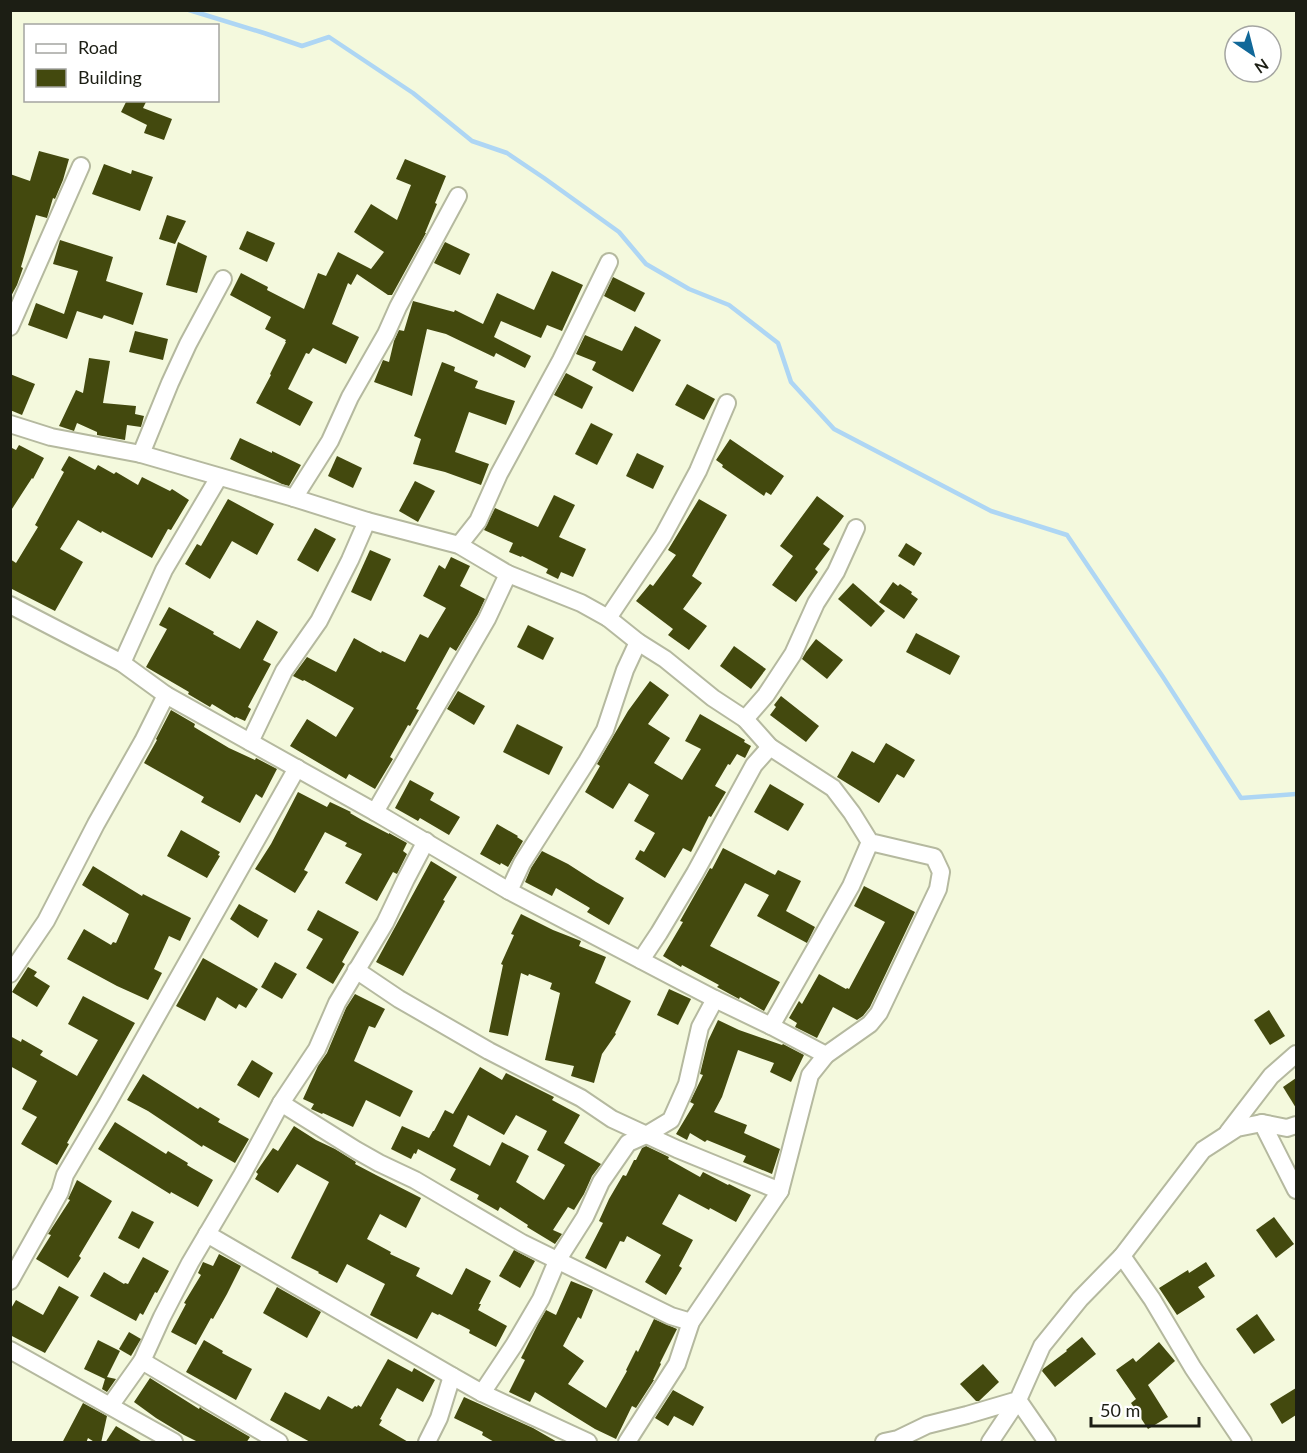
<svg xmlns="http://www.w3.org/2000/svg" width="1307" height="1453" font-family="Lato,sans-serif">
<style>
.lines{fill:none;stroke-linecap:round;stroke-linejoin:round}
.stream{stroke:#aed6f4;stroke-width:4.5}
.building{fill:#43490e;fill-rule:evenodd}
.street-casing{stroke:#b5b99f;stroke-width:20}
.street{stroke:#fff;stroke-width:16}
</style>
<rect width="100%" height="100%" fill="#f4f9dd"/>
<g class="lines">
<polyline class="stream" points="189,10 264,33 302,46 329,37 413,93 472,141 507,153 544,178 619,232 646,264 689,289 729,305 778,343 791,382 834,429 991,511 1067,535 1163,677 1241,798 1296,794"/>
</g>
<g class="building">
<polygon points="127,100 147,100 143,108 172,119 164,140 144,133 147,125 121,112"/>
<polygon points="39,151 69,159 63,180 55,199 53,198 47,218 36,215 21,267 23,268 17,285 10,298 10,174 30,181"/>
<polygon points="405,159 446,176 435,203 437,204 425,233 426,233 392,295 388,295 357,274 351,285 348,283 332,324 359,337 346,364 313,348 309,354 306,353 288,389 313,402 300,426 256,403 271,375 270,374 286,342 285,342 286,340 265,329 271,317 230,295 241,273 268,287 267,290 304,309 318,273 326,276 338,252 371,269 384,252 354,232 371,204 397,220 411,185 396,179"/>
<polygon points="104,164 131,174 132,170 153,177 140,211 92,194"/>
<polygon points="167,215 186,221 175,244 159,239"/>
<polygon points="247,231 275,243 267,262 239,249"/>
<polygon points="60,240 113,257 106,281 143,293 133,325 104,315 102,319 77,311 67,339 28,325 36,303 64,314 78,271 53,264"/>
<polygon points="178,242 207,256 197,293 166,285"/>
<polygon points="445,242 470,254 460,275 434,263"/>
<polygon points="552,271 583,285 562,331 547,325 541,338 501,321 494,337 531,356 525,368 496,353 494,357 446,334 427,329 412,396 374,382 383,360 389,362 394,341 399,330 404,331 413,301 454,312 455,310 483,324 497,293 534,310"/>
<polygon points="613,277 645,293 635,312 604,296"/>
<polygon points="635,326 661,340 633,392 592,370 596,362 576,354 585,335 622,351"/>
<polygon points="135,331 168,339 163,360 129,352"/>
<polygon points="89,358 110,361 103,403 136,406 135,414 144,416 141,427 127,425 125,440 97,435 97,432 77,423 74,431 59,426 76,390 83,393"/>
<polygon points="442,362 455,367 454,371 478,381 475,388 515,401 506,425 469,412 455,452 489,464 481,485 445,472 413,464 421,439 414,436"/>
<polygon points="566,373 593,387 582,409 554,395"/>
<polygon points="10,374 35,384 22,415 10,410"/>
<polygon points="687,384 715,399 704,420 675,405"/>
<polygon points="591,423 613,434 597,465 575,454"/>
<polygon points="240,438 272,453 272,451 301,465 289,486 282,484 230,459"/>
<polygon points="730,439 784,476 771,495 766,492 764,496 722,467 723,465 716,460"/>
<polygon points="19,445 44,458 33,479 32,478 10,512 10,447 16,450"/>
<polygon points="637,453 664,466 653,489 626,476"/>
<polygon points="69,456 95,470 98,465 114,474 116,472 138,485 142,477 170,491 172,489 189,500 171,530 168,529 152,558 102,531 101,533 78,520 60,549 83,562 55,611 10,588 10,559 16,563 38,527 35,525 64,472 61,470"/>
<polygon points="337,456 362,468 353,488 328,476"/>
<polygon points="415,481 435,491 418,522 399,511"/>
<polygon points="554,495 575,505 559,537 586,549 573,577 561,572 558,579 546,573 548,569 522,556 521,557 509,552 513,543 484,530 495,508 538,527"/>
<polygon points="817,496 844,516 823,544 830,549 815,569 818,572 796,602 772,585 793,556 780,546"/>
<polygon points="228,499 274,524 257,555 232,541 210,579 185,564 197,544 201,546"/>
<polygon points="699,499 727,515 692,576 702,583 683,609 707,626 689,650 668,635 673,629 636,601 650,584 653,586 676,555 668,550"/>
<polygon points="315,528 336,539 318,572 297,560"/>
<polygon points="906,543 922,553 914,566 898,556"/>
<polygon points="370,550 391,559 371,601 351,592"/>
<polygon points="451,557 470,566 460,586 485,599 478,614 456,651 450,647 416,709 419,710 410,726 408,725 390,757 393,759 375,789 349,774 346,779 290,746 307,719 336,737 354,708 304,680 303,681 293,676 307,657 336,672 354,638 381,653 382,651 405,662 420,634 428,638 446,608 423,596 439,565 445,569"/>
<polygon points="893,582 898,586 900,584 912,592 911,594 918,599 904,619 879,602"/>
<polygon points="853,583 885,611 871,627 838,599"/>
<polygon points="169,607 214,632 213,634 240,649 257,620 278,632 263,660 271,664 248,707 251,709 245,721 236,717 235,718 212,704 210,707 188,694 189,692 146,667 167,629 159,625"/>
<polygon points="528,625 554,638 543,660 517,647"/>
<polygon points="916,633 960,656 950,675 906,652"/>
<polygon points="816,639 843,660 827,679 802,659 806,652"/>
<polygon points="734,646 766,669 751,689 720,666"/>
<polygon points="650,681 669,695 648,724 670,738 654,763 682,780 701,749 685,741 700,714 745,740 744,742 751,746 745,758 737,754 730,765 728,764 715,786 726,792 711,817 709,816 691,852 683,848 665,878 635,859 640,850 644,852 655,833 634,821 649,795 629,783 613,809 585,792 600,766 597,764 628,711"/>
<polygon points="458,691 485,706 474,725 447,709"/>
<polygon points="781,696 819,726 806,742 770,715 776,707 774,705"/>
<polygon points="171,710 195,724 194,727 229,748 255,760 256,758 277,769 262,798 256,794 240,823 201,802 204,797 144,763 157,740 156,739"/>
<polygon points="517,724 563,747 549,775 503,752"/>
<polygon points="886,743 915,760 904,778 897,774 879,803 837,777 852,751 874,763"/>
<polygon points="410,780 434,793 430,800 460,817 449,835 420,818 418,821 395,808"/>
<polygon points="770,784 804,804 788,831 754,812"/>
<polygon points="298,792 327,807 330,802 351,812 350,813 362,820 389,834 389,833 407,843 403,851 407,854 397,874 393,872 377,901 345,883 362,854 345,846 347,843 325,832 304,870 308,872 295,893 255,869 271,844"/>
<polygon points="497,824 518,836 517,837 523,841 508,867 501,863 500,865 480,854"/>
<polygon points="181,830 220,852 218,855 220,856 207,878 167,856"/>
<polygon points="723,848 775,875 778,870 801,881 786,911 815,927 807,943 757,916 769,895 745,883 710,946 780,982 764,1011 740,997 739,999 717,987 719,985 682,965 681,967 663,956 683,922 680,921 710,868 712,869"/>
<polygon points="542,851 568,864 596,882 624,898 609,925 587,912 590,908 556,888 552,896 525,882 531,868"/>
<polygon points="431,861 457,877 443,900 445,901 403,976 376,962"/>
<polygon points="93,866 142,896 143,894 191,918 180,941 169,936 154,969 162,973 148,1000 117,986 67,959 84,929 111,945 113,942 116,943 129,914 82,885"/>
<polygon points="864,886 915,912 870,1007 863,1016 857,1020 833,1007 817,1038 795,1027 797,1023 789,1018 799,1001 802,1004 819,974 846,989 847,988 849,989 885,922 854,906"/>
<polygon points="239,904 268,920 258,938 230,919"/>
<polygon points="318,910 359,932 342,962 345,964 333,984 306,968 323,939 307,930"/>
<polygon points="521,914 553,930 581,941 579,946 606,957 595,983 631,1001 615,1033 616,1034 602,1054 594,1083 571,1076 574,1066 545,1060 560,993 550,989 552,983 529,974 528,976 521,973 508,1036 489,1032 503,965 501,964 514,935 511,934"/>
<polygon points="203,958 258,989 246,1008 239,1004 236,1009 217,997 205,1021 176,1006"/>
<polygon points="275,962 297,974 282,999 261,987"/>
<polygon points="28,967 37,972 34,976 50,986 37,1007 12,992"/>
<polygon points="669,989 691,999 678,1025 657,1015"/>
<polygon points="355,994 385,1009 375,1028 369,1026 354,1061 413,1091 400,1117 366,1100 353,1127 323,1113 322,1114 311,1109 314,1104 303,1099 318,1066 327,1053 346,1008"/>
<polygon points="83,996 135,1023 67,1143 69,1144 57,1165 21,1144 37,1117 22,1109 37,1081 10,1066 10,1036 21,1042 22,1039 43,1051 40,1055 77,1076 98,1040 68,1024"/>
<polygon points="1269,1010 1285,1036 1270,1045 1254,1020"/>
<polygon points="718,1020 739,1030 782,1045 783,1044 804,1055 791,1082 770,1072 774,1063 738,1050 722,1097 714,1112 747,1125 744,1133 780,1149 772,1174 743,1162 746,1156 707,1140 705,1142 690,1133 687,1140 676,1134 694,1104 690,1102 703,1075 700,1074 708,1041"/>
<polygon points="252,1060 273,1073 259,1098 237,1085"/>
<path d="M480 1067 502 1080 506 1073 554 1097 552 1100 580 1115 564 1143 601 1164 592 1176 584 1194 574 1210 568 1207 553 1230 562 1234 555 1244 527 1227 528 1225 500 1207 498 1211 477 1199 479 1195 450 1180 456 1169 418 1149 416 1154 414 1153 411 1159 391 1149 402 1126 429 1138 433 1131H434L445 1110 453 1114ZM468 1115 504 1135 516 1115 547 1131 537 1150 565 1165 544 1200 516 1182 529 1156 502 1142 490 1166 453 1146Z"/>
<polygon points="143,1074 198,1109 200,1107 220,1119 218,1122 249,1139 235,1163 203,1145 202,1147 148,1111 127,1100"/>
<polygon points="1296,1078 1296,1108 1283,1087"/>
<polygon points="115,1122 166,1154 168,1151 188,1163 187,1165 192,1168 213,1180 198,1207 171,1192 170,1194 98,1149"/>
<polygon points="294,1126 316,1140 335,1149 356,1162 355,1164 376,1175 421,1198 406,1228 380,1214 367,1239 391,1252 390,1254 420,1268 416,1276 452,1295 466,1268 491,1281 479,1304 481,1304 478,1310 507,1326 496,1347 469,1333 470,1330 439,1314 438,1315 432,1312 417,1339 370,1315 385,1284 347,1264 337,1283 318,1273 319,1272 291,1258 329,1182 297,1164 278,1193 255,1179 258,1174 256,1172 273,1148 278,1151"/>
<polygon points="646,1146 669,1157 668,1159 700,1177 703,1172 728,1185 729,1184 751,1195 736,1222 710,1208 709,1210 679,1194 662,1224 693,1240 679,1266 682,1268 666,1295 645,1282 661,1255 627,1236 624,1242 620,1241 606,1269 585,1258 603,1223 599,1221 609,1199 623,1175 626,1176 634,1160 636,1160 642,1148"/>
<polygon points="77,1180 112,1201 79,1256 81,1258 68,1278 36,1259 51,1235 48,1234 70,1200 68,1199"/>
<polygon points="132,1211 154,1222 139,1249 118,1238"/>
<polygon points="1274,1217 1294,1244 1276,1258 1256,1230"/>
<polygon points="514,1250 535,1261 520,1288 499,1276"/>
<polygon points="219,1254 241,1266 227,1294 213,1319 211,1318 196,1345 171,1332 186,1304 184,1303 201,1275 198,1273 203,1262 213,1266"/>
<polygon points="143,1257 169,1271 157,1293 155,1292 143,1315 140,1313 136,1321 90,1296 104,1272 124,1284 125,1283 128,1284"/>
<polygon points="1206,1262 1215,1276 1198,1287 1205,1297 1177,1315 1159,1288 1188,1270 1189,1273"/>
<polygon points="571,1281 593,1290 581,1319 578,1317 563,1346 584,1361 568,1384 606,1408 627,1371 626,1370 636,1350 638,1352 654,1319 677,1329 660,1363 661,1364 653,1380 654,1380 636,1408 632,1406 616,1439 595,1429 535,1392 530,1402 509,1392 525,1360 521,1358 538,1324 546,1310 556,1315"/>
<polygon points="59,1286 79,1297 45,1353 10,1335 10,1310 16,1300 43,1315"/>
<polygon points="277,1287 321,1312 307,1338 263,1313"/>
<polygon points="1257,1314 1275,1340 1254,1354 1236,1329"/>
<polygon points="129,1332 141,1339 131,1356 119,1349"/>
<polygon points="1082,1337 1096,1354 1055,1387 1042,1371 1043,1369 1067,1351 1066,1350"/>
<polygon points="98,1340 120,1351 107,1377 116,1379 107,1392 102,1389 105,1379 84,1369"/>
<polygon points="204,1340 223,1351 222,1353 252,1369 236,1400 186,1372"/>
<polygon points="1159,1342 1175,1361 1148,1385 1168,1417 1148,1429 1131,1403 1136,1399 1116,1370 1133,1358 1136,1362"/>
<polygon points="388,1359 412,1372 414,1368 435,1380 423,1402 397,1388 380,1419 382,1420 379,1425 410,1443 312,1443 270,1420 285,1392 320,1410 328,1396 352,1409 355,1406 357,1407 358,1405 361,1407"/>
<polygon points="983,1364 999,1382 979,1401 976,1401 960,1384"/>
<polygon points="150,1378 199,1409 200,1407 202,1409 250,1437 246,1443 200,1443 184,1435 156,1418 134,1402"/>
<polygon points="1296,1388 1296,1415 1282,1424 1270,1404"/>
<polygon points="673,1390 704,1407 693,1426 674,1416 668,1426 655,1418"/>
<polygon points="464,1397 533,1428 559,1443 496,1443 482,1435 483,1432 454,1418"/>
<polygon points="83,1403 107,1416 101,1443 96,1443 88,1438 86,1443 62,1443"/>
<polygon points="116,1426 144,1443 105,1443"/>
</g>
<g class="lines">
<defs>
<g id="street">
<polyline points="10,327 81,166"/>
<polyline points="10,424 51,437 141,454 294,498 367,521 459,545 508,574 581,603 608,618 638,642 665,659 713,698 745,719 770,747 833,788 852,813 870,842 934,857 941,872 938,889 879,1013 870,1024 826,1055 810,1075 780,1191 691,1322 677,1364 627,1442"/>
<polyline points="141,454 170,383 188,344 223,279"/>
<polyline points="294,498 330,441 350,397 386,334 398,307 458,196"/>
<polyline points="459,545 478,521 499,474 561,360 609,262"/>
<polyline points="10,605 122,663 166,695 375,812 509,891 715,999 771,1026 826,1055"/>
<polyline points="608,618 663,536 698,471 727,403"/>
<polyline points="122,663 164,570 219,477"/>
<polyline points="745,719 766,695 793,654 816,603 836,572 856,528"/>
<polyline points="250,742 284,671 319,621 350,560 367,521"/>
<polyline points="375,812 487,619 508,574"/>
<polyline points="509,891 522,863 587,761 605,730 625,670 638,642"/>
<polyline points="641,960 659,933 695,873 754,765 770,747"/>
<polyline points="356,970 399,999 489,1051 581,1098 612,1119 677,1149 780,1191"/>
<polyline points="10,974 46,921 96,824 143,741 166,695"/>
<polyline points="771,1026 851,886 870,842"/>
<polyline points="281,1103 356,1150 379,1163 415,1180 522,1243 671,1316 691,1322"/>
<polyline points="1262,1123 1296,1190"/>
<polyline points="1228,1132 1271,1076 1296,1054"/>
<polyline points="207,1234 452,1376 482,1393 588,1442"/>
<polyline points="1122,1256 1152,1299 1193,1368 1243,1442"/>
<polyline points="10,1281 60,1192 65,1175 107,1104 297,768"/>
<polyline points="10,1350 174,1442"/>
<polyline points="142,1361 279,1442"/>
<polyline points="482,1393 514,1345 541,1299 557,1261 585,1217 601,1182 628,1143 646,1135 671,1120 687,1084 700,1027 715,999"/>
<polyline points="110,1406 142,1361 162,1317 190,1263 242,1175 281,1103 317,1049 337,1003 385,923 406,879 426,841"/>
<polyline points="427,1442 439,1418 452,1376"/>
<polyline points="884,1442 898,1439 927,1425 967,1415 1018,1400 1042,1346 1080,1299 1122,1256 1203,1150 1237,1128 1262,1123 1287,1128 1296,1125"/>
<polyline points="990,1442 1018,1400 1047,1442"/>
</g>
</defs>
<use href="#street" class="street-casing"/>
<use href="#street" class="street"/>
</g>
<rect width="1307" height="1453" fill="none" stroke="#1c1e14" stroke-width="24"/>
<rect x="24" y="24" width="195" height="78" fill="#ffffff" stroke="#a4a5a1" stroke-width="1.5"/>
<rect x="36" y="44" width="30" height="9" fill="#ffffff" stroke="#a4a5a1" stroke-width="1.5"/>
<text x="78" y="54" font-size="18" fill="#1c1e14">Road</text>
<rect x="36" y="69" width="30" height="18" fill="#43490e" stroke="#a4a5a1" stroke-width="1.5"/>
<text x="78" y="84" font-size="18" fill="#1c1e14">Building</text>
<g transform="translate(1253 54) rotate(145)"><circle r="28" fill="#ffffff" stroke="#a4a5a1" stroke-width="1.5"/>
<path d="M0-4.5L10 22L0 15L-10 22Z" fill="#116899"/>
<text y="-9" font-size="16" font-weight="bold" text-anchor="middle" fill="#1c1e14">N</text>
</g>
<path d="M1091 1417v9h108v-9" fill="none" stroke="#1c1e14" stroke-width="3"/>
<text x="1100" y="1417" font-size="18" fill="#1c1e14" stroke="#ffffff" stroke-width="4.5" paint-order="stroke">50 m</text>
</svg>
